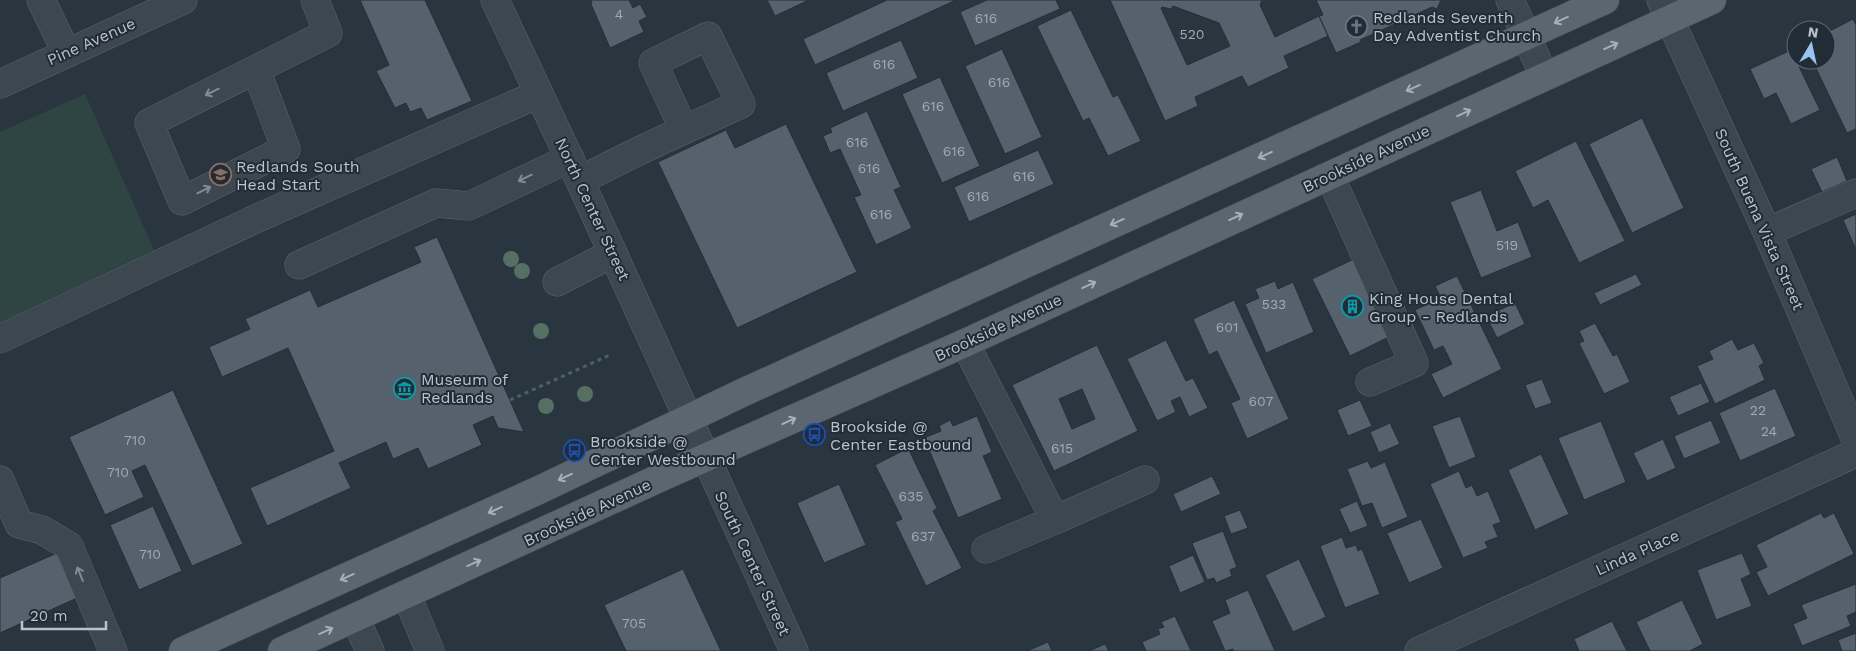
<svg xmlns="http://www.w3.org/2000/svg" width="1856" height="651" font-family="'Work Sans',sans-serif">
<style>
.green{fill:#2e4543}
.building{fill:#55616d;stroke:#242e38;fill-rule:evenodd}
.lines{fill:none;stroke-linecap:round;stroke-linejoin:round}
.minor-casing{stroke:#5b656e;stroke-width:29}
.major-casing{stroke:#4a535d;stroke-width:29}
.path{stroke:#4d6162;stroke-width:3;stroke-dasharray:4 4;stroke-linecap:butt}
.minor{stroke:#3d4750;stroke-width:28}
.major{stroke:#5b6670;stroke-width:28}
.tree{fill:#566f63}
.oneway{stroke:#a7b0b8}
.oneway2{stroke:#828b93}
.labels{text-anchor:middle;stroke-width:4;stroke-linejoin:round;paint-order:stroke}
.number-label{font-size:14px;fill:#a1aab3}
.poi-label{font-size:16px;fill:#bac2ca;stroke:#222c36;text-anchor:start}
.street-label{font-size:16px;fill:#bac2ca;stroke:#222c36}
</style>
<rect width="100%" height="100%" fill="#293640"/>
<polygon class="green" points="85,94 154,250 0,323 0,132"/>
<g class="building">
<polygon points="360,0 425,0 472,101 427,120 421,108 410,112 406,103 395,108 376,71 389,65"/>
<polygon points="591,0 629,0 633,8 640,4 647,17 639,21 644,32 610,48 591,4 592,2"/>
<polygon points="767,0 809,0 775,16"/>
<polygon points="887,0 956,0 815,65 803,39"/>
<polygon points="987,0 1056,0 1060,9 975,46 960,12"/>
<path d="M1110 0H1262L1260 5 1275 37 1319 16 1328 36 1284 56 1289 68 1248 87 1242 76 1195 97 1198 106 1165 121ZM1173 6 1219 23 1230 46 1187 65 1161 8 1162 7 1171 9Z"/>
<polygon points="1316,0 1441,0 1437,9 1432,7 1360,40 1361,42 1336,53 1319,16 1323,15"/>
<polygon points="1071,10 1113,97 1118,95 1141,141 1108,156 1089,118 1083,121 1037,26"/>
<polygon points="1853,19 1856,25 1856,129 1847,133 1812,60 1826,60 1826,33"/>
<polygon points="901,40 918,78 843,111 826,73"/>
<polygon points="1002,49 1042,137 1005,154 965,66"/>
<polygon points="1791,50 1820,110 1791,124 1776,93 1764,99 1750,69"/>
<polygon points="940,77 980,166 942,183 902,94"/>
<polygon points="867,111 901,187 894,190 912,228 876,245 854,197 861,195 840,149 830,153 823,136 832,132 830,128"/>
<polygon points="1642,118 1684,208 1632,233 1589,144"/>
<polygon points="786,124 857,272 737,328 658,162 726,130 735,148"/>
<polygon points="1576,141 1625,241 1579,263 1548,200 1533,208 1515,171"/>
<polygon points="1038,150 1054,184 969,222 954,187"/>
<polygon points="1837,157 1847,181 1822,192 1811,169"/>
<polygon points="1481,190 1497,231 1518,222 1532,257 1481,278 1450,202"/>
<polygon points="1856,214 1856,250 1843,220"/>
<polygon points="437,237 524,432 498,428 493,416 473,425 482,445 428,469 418,448 393,459 386,442 339,463 351,488 267,526 250,488 334,451 288,348 222,377 209,347 250,329 245,319 310,290 318,307 421,262 414,247"/>
<polygon points="1356,258 1393,335 1350,356 1312,279"/>
<polygon points="1636,274 1642,285 1600,305 1594,293"/>
<polygon points="1457,276 1502,369 1443,398 1431,374 1452,364 1443,346 1434,350 1415,310 1441,298 1435,286"/>
<polygon points="1275,281 1278,289 1293,282 1314,332 1266,353 1245,304 1259,298 1255,289"/>
<polygon points="1234,300 1289,419 1247,439 1231,403 1240,399 1217,351 1209,355 1193,319"/>
<polygon points="1515,303 1525,324 1497,338 1486,316"/>
<polygon points="1595,323 1613,356 1617,354 1630,382 1604,394 1579,343 1584,341 1579,331"/>
<polygon points="1732,339 1738,350 1754,343 1764,363 1759,366 1765,380 1715,404 1697,366 1713,359 1709,351"/>
<polygon points="1166,340 1186,381 1193,378 1208,408 1189,417 1180,397 1171,401 1176,412 1157,421 1127,359"/>
<path d="M1097 345 1138 431 1054 471 1012 385ZM1082 389 1095 419 1072 429 1059 399Z"/>
<polygon points="1542,379 1552,403 1535,409 1525,385"/>
<polygon points="1701,383 1710,402 1678,416 1669,397"/>
<polygon points="1775,388 1796,436 1740,461 1719,413"/>
<polygon points="173,390 243,544 192,566 145,465 132,471 144,497 105,515 69,437"/>
<polygon points="1360,400 1372,426 1348,436 1337,410"/>
<polygon points="977,416 992,452 983,456 1002,499 958,518 924,438 941,431 939,426 950,420 953,426"/>
<polygon points="1460,416 1476,457 1449,468 1432,426"/>
<polygon points="1711,420 1721,443 1684,459 1674,436"/>
<polygon points="1601,421 1626,482 1584,500 1558,438"/>
<polygon points="1390,423 1400,444 1379,453 1370,432"/>
<polygon points="1663,439 1676,468 1647,481 1633,453"/>
<polygon points="908,448 937,508 933,511 962,568 926,586 895,522 902,519 875,465"/>
<polygon points="1541,454 1569,514 1535,530 1508,470"/>
<polygon points="1368,461 1371,468 1385,462 1408,517 1382,528 1372,503 1362,506 1347,469"/>
<polygon points="1459,471 1466,488 1472,485 1477,496 1488,491 1501,522 1493,525 1498,537 1485,542 1488,548 1463,558 1430,484"/>
<polygon points="1212,476 1221,494 1181,512 1173,494"/>
<polygon points="839,484 866,545 824,563 797,503"/>
<polygon points="1357,501 1368,526 1350,533 1339,509"/>
<polygon points="153,506 182,571 139,590 110,525"/>
<polygon points="1240,510 1248,528 1231,534 1224,516"/>
<polygon points="1821,513 1824,518 1834,513 1854,554 1768,596 1756,572 1767,567 1756,545"/>
<polygon points="1421,519 1443,568 1409,583 1387,533"/>
<polygon points="1223,531 1237,567 1230,570 1232,576 1216,583 1214,578 1207,580 1192,543"/>
<polygon points="1342,537 1346,548 1356,545 1358,551 1362,549 1380,594 1345,608 1320,546"/>
<polygon points="57,553 77,598 0,633 0,578"/>
<polygon points="1742,553 1751,574 1741,579 1752,606 1716,620 1697,570"/>
<polygon points="1193,555 1205,582 1180,593 1169,566"/>
<polygon points="1299,559 1326,617 1293,632 1265,575"/>
<polygon points="683,569 721,651 626,651 604,605"/>
<polygon points="1856,584 1856,612 1847,616 1851,626 1802,646 1793,624 1807,618 1801,605"/>
<polygon points="1248,590 1275,651 1233,651 1233,649 1225,651 1212,621 1230,613 1225,600"/>
<polygon points="1682,600 1703,644 1690,651 1650,651 1636,622"/>
<polygon points="1175,616 1191,651 1146,651 1142,642 1160,634 1158,629 1164,627 1161,622"/>
<polygon points="1612,621 1627,651 1579,651 1574,639"/>
<polygon points="1856,633 1856,651 1842,651 1838,640"/>
<polygon points="1048,642 1052,651 1027,651"/>
<polygon points="1105,644 1109,651 1089,651"/>
</g>
<g class="lines">
<defs>
<g id="minor">
<polyline points="41,0 66,52"/>
<polyline points="495,0 580,181 794,651"/>
<polyline points="1510,0 1544,76"/>
<polyline points="1661,0 1767,232 1856,440"/>
<polyline points="256,70 286,149 182,201 149,123 328,33 315,0"/>
<polyline points="0,84 183,0"/>
<polyline points="1330,176 1414,363 1370,382"/>
<path d="M580 181C632 152 687 129 741 104L708 36 653 63 684 130"/>
<polyline points="1767,232 1856,193"/>
<polyline points="299,265 436,203 469,206 570,158"/>
<polyline points="557,282 613,253"/>
<polyline points="0,339 251,221 538,94"/>
<polyline points="965,343 1055,520 1145,480"/>
<polyline points="0,480 19,524 42,530 69,546 113,651"/>
<polyline points="986,549 1055,520"/>
<polyline points="406,594 430,651"/>
<polyline points="355,618 370,651"/>
<polyline points="1419,651 1856,453"/>
</g>
<g id="major">
<polyline points="183,651 539,490 744,392 1605,0"/>
<polyline points="282,651 666,475 965,343 1712,0"/>
</g>
</defs>
<use href="#minor" class="minor-casing"/>
<use href="#major" class="major-casing"/>
<polyline class="path" points="510,400 610,355"/>
<use href="#minor" class="minor"/>
<use href="#major" class="major"/>
</g>
<g class="tree">
<circle cx="511" cy="259" r="8"/>
<circle cx="522" cy="271" r="8"/>
<circle cx="541" cy="331" r="8"/>
<circle cx="585" cy="394" r="8"/>
<circle cx="546" cy="406" r="8"/>
</g>
<defs><path id="oneway-shaft" d="M-6 0H5M1.5-3L5.5 0L1.5 3" fill="none" stroke-width="1.6" stroke-linecap="round" stroke-linejoin="round" transform="scale(1.25)"/></defs>
<g class="oneway">
<use href="#oneway-shaft" transform="translate(1561 20) rotate(155)"/>
<use href="#oneway-shaft" transform="translate(1611 46) rotate(-24)"/>
<use href="#oneway-shaft" transform="translate(1413 88) rotate(156)"/>
<use href="#oneway-shaft" transform="translate(1464 113) rotate(-25)"/>
<use href="#oneway-shaft" transform="translate(1265 155) rotate(156)"/>
<use href="#oneway-shaft" transform="translate(1236 217) rotate(-25)"/>
<use href="#oneway-shaft" transform="translate(1117 222) rotate(156)"/>
<use href="#oneway-shaft" transform="translate(1089 285) rotate(-25)"/>
<use href="#oneway-shaft" transform="translate(789 421) rotate(-24)"/>
<use href="#oneway-shaft" transform="translate(565 477) rotate(155)"/>
<use href="#oneway-shaft" transform="translate(495 510) rotate(156)"/>
<use href="#oneway-shaft" transform="translate(474 563) rotate(-24)"/>
<use href="#oneway-shaft" transform="translate(347 577) rotate(156)"/>
<use href="#oneway-shaft" transform="translate(326 631) rotate(-24)"/>
</g>
<g class="oneway2">
<use href="#oneway-shaft" transform="translate(212 92) rotate(154)"/>
<use href="#oneway-shaft" transform="translate(525 178) rotate(154)"/>
<use href="#oneway-shaft" transform="translate(204 190) rotate(-26)"/>
<use href="#oneway-shaft" transform="translate(80 574) rotate(-112)"/>
</g>
<defs>
<symbol id="church-ring" viewBox="-11 -11 22 22"><circle r="9.5" fill="#222c36" stroke="#6b7280" stroke-width="1.5"/><path d="M-1.2-6h2.4v3.5h3.3v2.4h-3.3V6h-2.4V-.1h-3.3v-2.4h3.3Z" fill="#6b7280"/></symbol>
<symbol id="school-ring" viewBox="-11 -11 22 22"><circle r="9.5" fill="#222c36" stroke="#8d6e63" stroke-width="1.5"/><path d="M0-5L7-2L0 1L-7-2ZM-4 1L0 2.5L4 1V4Q0 6-4 4Z" fill="#8d6e63"/></symbol>
<symbol id="building-ring" viewBox="-11 -11 22 22"><circle r="9.5" fill="#222c36" stroke="#0f9aa8" stroke-width="1.5"/><path d="M-4-6H4V6H1V3H-1V6H-4ZM-2.5-4.3h1.7v1.8h-1.7ZM.8-4.3h1.7v1.8H.8ZM-2.5-1h1.7V.8h-1.7ZM.8-1h1.7V.8H.8Z" fill="#0f9aa8"/></symbol>
<symbol id="museum-ring" viewBox="-11 -11 22 22"><circle r="9.5" fill="#222c36" stroke="#0f9aa8" stroke-width="1.5"/><path d="M0-6L6-3V-2H-6V-3ZM-5-1h2V3h-2ZM-1-1h2V3h-2ZM3-1h2V3H3ZM-6 4H6V6H-6Z" fill="#0f9aa8"/></symbol>
<symbol id="bus-ring" viewBox="-11 -11 22 22"><circle r="9.5" fill="#222c36" stroke="#1a4fb4" stroke-width="1.5"/><path d="M-5-6H5V4H4V6H2V4H-2V6H-4V4H-5ZM-3.5-4V0h7V-4ZM-3.5 1.2v1.5H-2V1.2ZM2 1.2v1.5H3.5V1.2Z" fill="#1a4fb4"/></symbol>
</defs>
<g fill-rule="evenodd">
<use href="#church-ring" x="1344" y="14" width="25" height="25"/>
<use href="#school-ring" x="208" y="162" width="25" height="25"/>
<use href="#building-ring" x="1340" y="294" width="25" height="25"/>
<use href="#museum-ring" x="392" y="376" width="25" height="25"/>
<use href="#bus-ring" x="802" y="422" width="25" height="25"/>
<use href="#bus-ring" x="562" y="438" width="25" height="25"/>
</g>
<g class="labels">
<g class="number-label">
<text x="619" y="19">4</text>
<text x="986" y="23">616</text>
<text x="1192" y="39">520</text>
<text x="884" y="69">616</text>
<text x="999" y="87">616</text>
<text x="933" y="111">616</text>
<text x="857" y="147">616</text>
<text x="954" y="156">616</text>
<text x="869" y="173">616</text>
<text x="1024" y="181">616</text>
<text x="978" y="201">616</text>
<text x="881" y="219">616</text>
<text x="1507" y="250">519</text>
<text x="1274" y="309">533</text>
<text x="1227" y="332">601</text>
<text x="1261" y="406">607</text>
<text x="1758" y="415">22</text>
<text x="1769" y="436">24</text>
<text x="135" y="445">710</text>
<text x="1062" y="453">615</text>
<text x="118" y="477">710</text>
<text x="911" y="501">635</text>
<text x="923" y="541">637</text>
<text x="150" y="559">710</text>
<text x="634" y="628">705</text>
</g>
<g class="poi-label">
<text x="1373" y="23">Redlands Seventh<tspan x="1373" dy="18">Day Adventist Church</tspan></text>
<text x="236" y="172">Redlands South<tspan x="236" dy="18">Head Start</tspan></text>
<text x="1369" y="304">King House Dental<tspan x="1369" dy="18">Group - Redlands</tspan></text>
<text x="421" y="385">Museum of<tspan x="421" dy="18">Redlands</tspan></text>
<text x="830" y="432">Brookside @<tspan x="830" dy="18">Center Eastbound</tspan></text>
<text x="590" y="447">Brookside @<tspan x="590" dy="18">Center Westbound</tspan></text>
</g>
<g class="street-label">
<text transform="translate(91 41) rotate(-24)" y="6">Pine Avenue</text>
<text transform="translate(1366 158) rotate(-25)" y="6">Brookside Avenue</text>
<text transform="translate(593 209) rotate(65)" y="6">North Center Street</text>
<text transform="translate(1760 219) rotate(66)" y="6">South Buena Vista Street</text>
<text transform="translate(998 327) rotate(-25)" y="6">Brookside Avenue</text>
<text transform="translate(587 512) rotate(-25)" y="6">Brookside Avenue</text>
<text transform="translate(1637 552) rotate(-24)" y="6">Linda Place</text>
<text transform="translate(753 563) rotate(65)" y="6">South Center Street</text>
</g>
</g>
<g transform="translate(1811 45) rotate(9)"><circle r="24" fill="#222c36" stroke="#5f6871"/>
<path d="M0-4L9 19L0 12L-9 19Z" fill="#9ac4f0"/>
<text y="-8" font-size="14" font-weight="bold" text-anchor="middle" fill="#bac2ca">N</text>
</g>
<path d="M22 621v8h84v-8" fill="none" stroke="#bac2ca" stroke-width="2.5"/>
<text x="30" y="621" font-size="15" fill="#bac2ca" stroke="#222c36" stroke-width="4" paint-order="stroke">20 m</text>
</svg>
